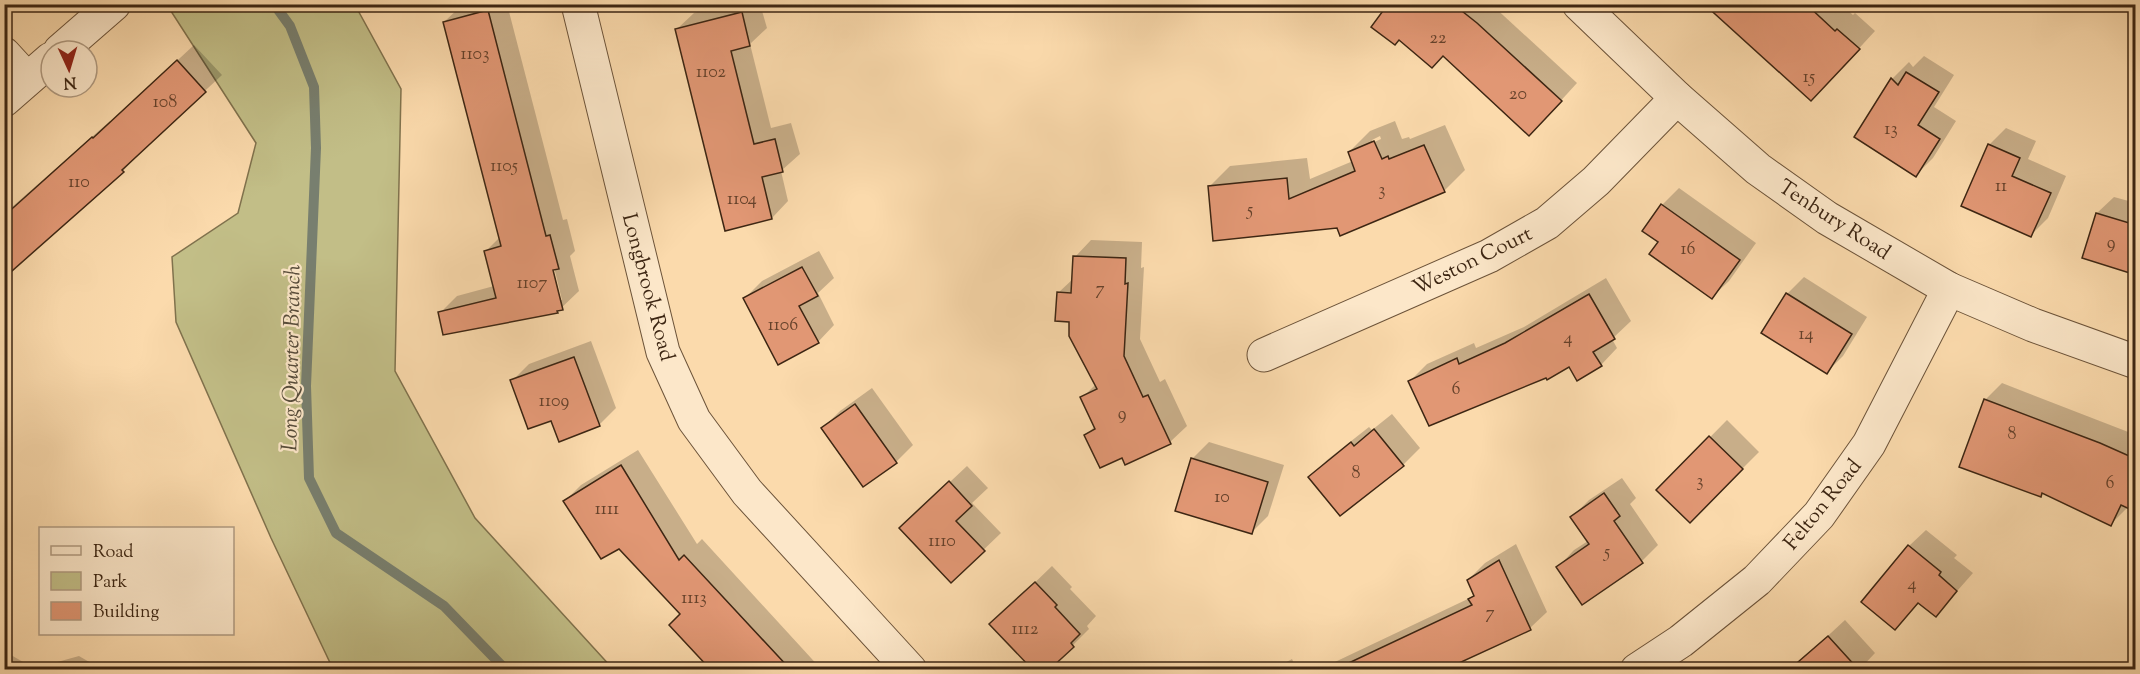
<svg xmlns="http://www.w3.org/2000/svg" width="2140" height="674" font-family="'Sorts Mill Goudy',serif">
<style>
.green{fill:#c2be87;stroke:#80724d;stroke-width:1.5}
.shadow{fill:#0003;fill-rule:evenodd}
.lines{fill:none;stroke-linecap:round;stroke-linejoin:round}
.stream{stroke:#787f6f;stroke-width:10}
.building{fill:#e19774;stroke:#3d2613;stroke-width:1.5}
.street-casing{stroke:#6c5339;stroke-width:35}
.street{stroke:#fce7c9;stroke-width:33}
.labels{text-anchor:middle;stroke-width:4.5;stroke-linejoin:round;paint-order:stroke}
.number-label{font-size:18px;fill:#66422b}
.street-label{font-size:21px;fill:#3d2613;stroke:#fce7c9}
.water-label{font-size:22px;font-style:italic;fill:#564b3a;stroke:#fce7c9}
</style>
<rect width="100%" height="100%" fill="#fbdaac"/>
<filter id="stains"><feTurbulence type="fractalNoise" baseFrequency=".00333" numOctaves="4"/><feColorMatrix values="0 0 0 0 .2 0 0 0 0 .09 0 0 0 0 .02 0 0 0 .5 -.17"/></filter>
<radialGradient id="worn" r=".72"><stop offset=".6" stop-color="#630" stop-opacity="0"/><stop offset="1" stop-color="#630" stop-opacity=".3"/></radialGradient>
<polygon class="green" points="167,5 355,5 401,89 395,371 475,518 613,669 333,669 271,538 176,322 172,257 238,213 256,143"/>
<g class="shadow">
<path d="M465 4H507L563 220 567 219 575 251 570 256 579 291 557 312 440 313 457 296 494 286 486 251 500 237 444 22 461 6ZM550 263H553L562 300H559Z"/>
<polygon points="726,4 760,4 767,28 750,44 771,128 791,123 800,154 781,171 788,201 772,218 677,29 694,13"/>
<polygon points="961,4 997,4 994,8"/>
<polygon points="1195,4 1223,4 1221,7"/>
<polygon points="1305,4 1342,4 1334,12 1304,8"/>
<polygon points="1390,4 1491,4 1577,83 1546,117 1444,54"/>
<polygon points="1707,4 1841,4 1853,15 1855,13 1875,31 1828,82"/>
<polygon points="194,45 222,75 138,153 139,154 123,171 4,271 4,214 110,121 111,122"/>
<polygon points="1924,56 1954,75 1934,107 1956,121 1933,158 1916,175 1856,137 1892,79 1909,62 1913,67"/>
<path d="M1395 121 1402 139 1409 137 1410 139 1445 125 1465 170 1444 191 1338 226 1209 187 1230 166 1307 158 1310 179 1353 161 1349 152 1370 131ZM1380 136 1381 139 1372 143V140Z"/>
<polygon points="2006,128 2036,141 2028,159 2066,176 2048,218 2031,235 1963,205 1990,144"/>
<polygon points="1679,188 1756,243 1729,281 1712,297 1660,242 1662,205"/>
<polygon points="2114,197 2136,203 2136,273 2097,213"/>
<polygon points="1091,240 1142,242 1141,268 1144,267 1140,339 1160,382 1165,379 1187,426 1170,442 1126,463 1123,456 1086,435 1095,426 1082,398 1096,384 1058,293 1074,278 1075,257"/>
<polygon points="819,251 834,278 818,293 834,325 818,342 745,298 762,281"/>
<polygon points="1804,277 1867,317 1843,356 1826,373 1787,294"/>
<polygon points="1606,278 1631,321 1612,339 1617,348 1601,365 1570,365 1546,376 1410,381 1427,364 1474,343 1476,348 1524,327"/>
<polygon points="591,341 616,408 599,425 552,419 512,381 529,364"/>
<polygon points="2002,383 2136,435 2136,510 2128,507 2111,524 2043,492 2040,495 1985,400"/>
<polygon points="872,388 913,445 896,462 823,428 840,411"/>
<polygon points="1392,414 1420,448 1403,465 1310,477 1327,460 1369,427 1372,430"/>
<polygon points="1727,420 1759,452 1690,521 1658,490"/>
<polygon points="1209,442 1284,465 1268,516 1251,533 1192,459"/>
<polygon points="638,450 697,544 702,539 822,670 730,670 699,637 682,614 619,547 565,501 581,485"/>
<polygon points="967,466 988,488 972,503 1001,533 951,581 918,512"/>
<polygon points="1622,478 1636,498 1630,504 1658,545 1642,561 1558,567 1574,550 1588,541 1572,517 1589,500"/>
<polygon points="1926,530 1957,555 1954,558 1973,573 1936,615 1920,602 1895,628 1909,546"/>
<polygon points="1516,544 1547,612 1530,628 1443,670 1318,670 1472,597 1475,594 1468,580 1485,563"/>
<polygon points="1052,566 1072,587 1070,589 1096,616 1087,626 1089,629 1048,670 1034,670 992,624"/>
<polygon points="1845,620 1875,653 1859,670 1791,670"/>
<polygon points="4,651 37,670 4,670"/>
<polygon points="79,656 103,670 44,670 50,664"/>
<polygon points="1292,659 1297,670 1272,670"/>
</g>
<g class="lines">
<polyline class="stream" points="274,4 290,26 314,87 316,148 306,386 309,478 336,533 444,606 506,670"/>
</g>
<g class="building">
<polygon points="1388,4 1453,4 1477,23 1562,101 1529,136 1443,56 1432,68 1399,40 1395,45 1371,27"/>
<polygon points="1704,4 1806,4 1835,31 1837,29 1860,49 1811,101"/>
<polygon points="488,10 546,236 550,235 559,269 553,270 563,310 557,311 558,313 443,335 438,312 496,298 484,251 501,246 443,22"/>
<polygon points="742,12 750,46 731,51 754,144 775,139 783,172 762,177 772,219 725,231 675,29"/>
<polygon points="177,60 206,92 122,170 124,172 4,278 4,216 92,137 93,138"/>
<polygon points="1906,72 1939,92 1918,125 1940,139 1916,177 1854,137 1891,78 1898,85"/>
<polygon points="1374,141 1382,159 1388,156 1389,159 1424,145 1445,192 1340,236 1337,228 1213,241 1208,186 1287,178 1289,199 1355,171 1348,152"/>
<polygon points="1988,144 2020,158 2012,176 2051,193 2031,237 1961,206"/>
<polygon points="1661,204 1740,260 1712,299 1649,254 1658,242 1642,231"/>
<polygon points="2096,213 2136,225 2136,275 2082,258"/>
<polygon points="1073,256 1126,258 1125,284 1128,283 1124,356 1143,397 1148,395 1171,444 1125,465 1122,458 1100,468 1084,435 1095,429 1080,397 1097,389 1069,336 1069,322 1055,321 1057,292 1071,293"/>
<polygon points="802,267 818,296 799,306 819,343 778,365 743,298"/>
<polygon points="1786,293 1852,334 1827,374 1761,333"/>
<polygon points="1589,294 1615,339 1593,352 1602,366 1577,381 1569,367 1547,380 1546,378 1429,426 1408,381 1457,358 1459,364 1505,343"/>
<polygon points="574,357 600,426 559,442 551,421 528,429 510,380"/>
<polygon points="1984,399 2100,443 2136,459 2136,512 2121,505 2111,526 2042,493 2041,497 1959,467"/>
<polygon points="855,404 897,463 863,487 821,428"/>
<polygon points="1374,429 1404,466 1340,516 1308,477 1351,442 1354,446"/>
<polygon points="1709,436 1743,469 1690,523 1656,490"/>
<polygon points="1191,458 1268,482 1252,534 1175,511"/>
<polygon points="621,465 679,560 684,555 790,669 710,669 669,625 680,614 619,549 601,559 563,501"/>
<polygon points="949,481 972,506 956,521 985,551 951,583 899,528"/>
<polygon points="1604,493 1620,516 1614,521 1643,563 1582,605 1556,567 1589,544 1570,517"/>
<polygon points="1908,545 1941,572 1939,575 1957,591 1936,617 1918,603 1895,630 1861,602"/>
<polygon points="1499,560 1531,630 1446,669 1336,669 1472,605 1468,599 1474,596 1467,580"/>
<polygon points="1035,582 1057,605 1055,607 1080,634 1071,643 1074,647 1050,669 1032,669 989,624"/>
<polygon points="1828,636 1858,669 1790,669"/>
</g>
<g class="lines">
<defs>
<g id="street">
<polyline points="578,4 663,352 694,420 747,492 910,670"/>
<polyline points="1579,4 1677,98 1758,169 1827,218 1949,289 2033,325 2136,362"/>
<polyline points="60,51 114,4"/>
<polyline points="4,54 27,79"/>
<polyline points="4,100 51,59"/>
<polyline points="1264,355 1489,256 1547,223 1596,181 1677,98"/>
<polyline points="1637,670 1681,641 1757,580 1819,515 1869,444 1949,289"/>
</g>
</defs>
<use href="#street" class="street-casing"/>
<use href="#street" class="street"/>
</g>
<g class="labels">
<g class="number-label">
<text x="1438" y="43">22</text>
<text x="475" y="59">1103</text>
<text x="711" y="77">1102</text>
<text x="1809" y="82">15</text>
<text x="1518" y="99">20</text>
<text x="165" y="107">108</text>
<text x="1891" y="134">13</text>
<text x="504" y="171">1105</text>
<text x="79" y="187">110</text>
<text x="2001" y="191">11</text>
<text x="1382" y="195">3</text>
<text x="742" y="204">1104</text>
<text x="1250" y="215">5</text>
<text x="2111" y="248">9</text>
<text x="1688" y="254">16</text>
<text x="532" y="288">1107</text>
<text x="1100" y="294">7</text>
<text x="783" y="330">1106</text>
<text x="1806" y="339">14</text>
<text x="1568" y="343">4</text>
<text x="1456" y="394">6</text>
<text x="554" y="406">1109</text>
<text x="1122" y="419">9</text>
<text x="2012" y="439">8</text>
<text x="1356" y="478">8</text>
<text x="1700" y="486">3</text>
<text x="2110" y="488">6</text>
<text x="1222" y="502">10</text>
<text x="607" y="514">1111</text>
<text x="942" y="546">1110</text>
<text x="1607" y="557">5</text>
<text x="1912" y="589">4</text>
<text x="694" y="603">1113</text>
<text x="1490" y="618">7</text>
<text x="1025" y="634">1112</text>
</g>
<g class="street-label">
<text transform="translate(1835 219) rotate(33)" y="7">Tenbury Road</text>
<text transform="translate(1472 260) rotate(-26)" y="7">Weston Court</text>
<text transform="translate(649 287) rotate(75)" y="7">Longbrook Road</text>
<text transform="translate(1822 504) rotate(-51)" y="7">Felton Road</text>
</g>
<g class="water-label">
<text transform="translate(290 358) rotate(-89)" y="8">Long Quarter Branch</text>
</g>
</g>
<rect width="2140" height="674" fill="none" stroke="#fbdaac" stroke-width="24"/>
<rect x="6" y="6" width="2128" height="662" fill="none" stroke="#3d2613" stroke-width="3"/>
<rect x="12" y="12" width="2116" height="650" fill="none" stroke="#3d2613" stroke-width="1.5"/>
<rect x="39" y="527" width="195" height="108" fill="#fce7c9" stroke="#b09a80" stroke-width="1.5"/>
<rect x="51" y="546" width="30" height="9" fill="#fce7c9" stroke="#b09a80" stroke-width="1.5"/>
<text x="93" y="557" font-size="18" fill="#3d2613">Road</text>
<rect x="51" y="572" width="30" height="18" fill="#c2be87" stroke="#b09a80" stroke-width="1.5"/>
<text x="93" y="587" font-size="18" fill="#3d2613">Park</text>
<rect x="51" y="602" width="30" height="18" fill="#e19774" stroke="#b09a80" stroke-width="1.5"/>
<text x="93" y="617" font-size="18" fill="#3d2613">Building</text>
<g transform="translate(69 69) rotate(176)"><circle r="28" fill="#fce7c9" stroke="#b09a80" stroke-width="1.5"/>
<path d="M0-4.5L10 22L0 15L-10 22Z" fill="#8f2418"/>
<text y="-9" font-size="16" font-weight="bold" text-anchor="middle" fill="#3d2613">N</text>
</g>
<rect width="100%" height="100%" filter="url(#stains)"/>
<rect width="100%" height="100%" fill="url(#worn)"/>
</svg>
